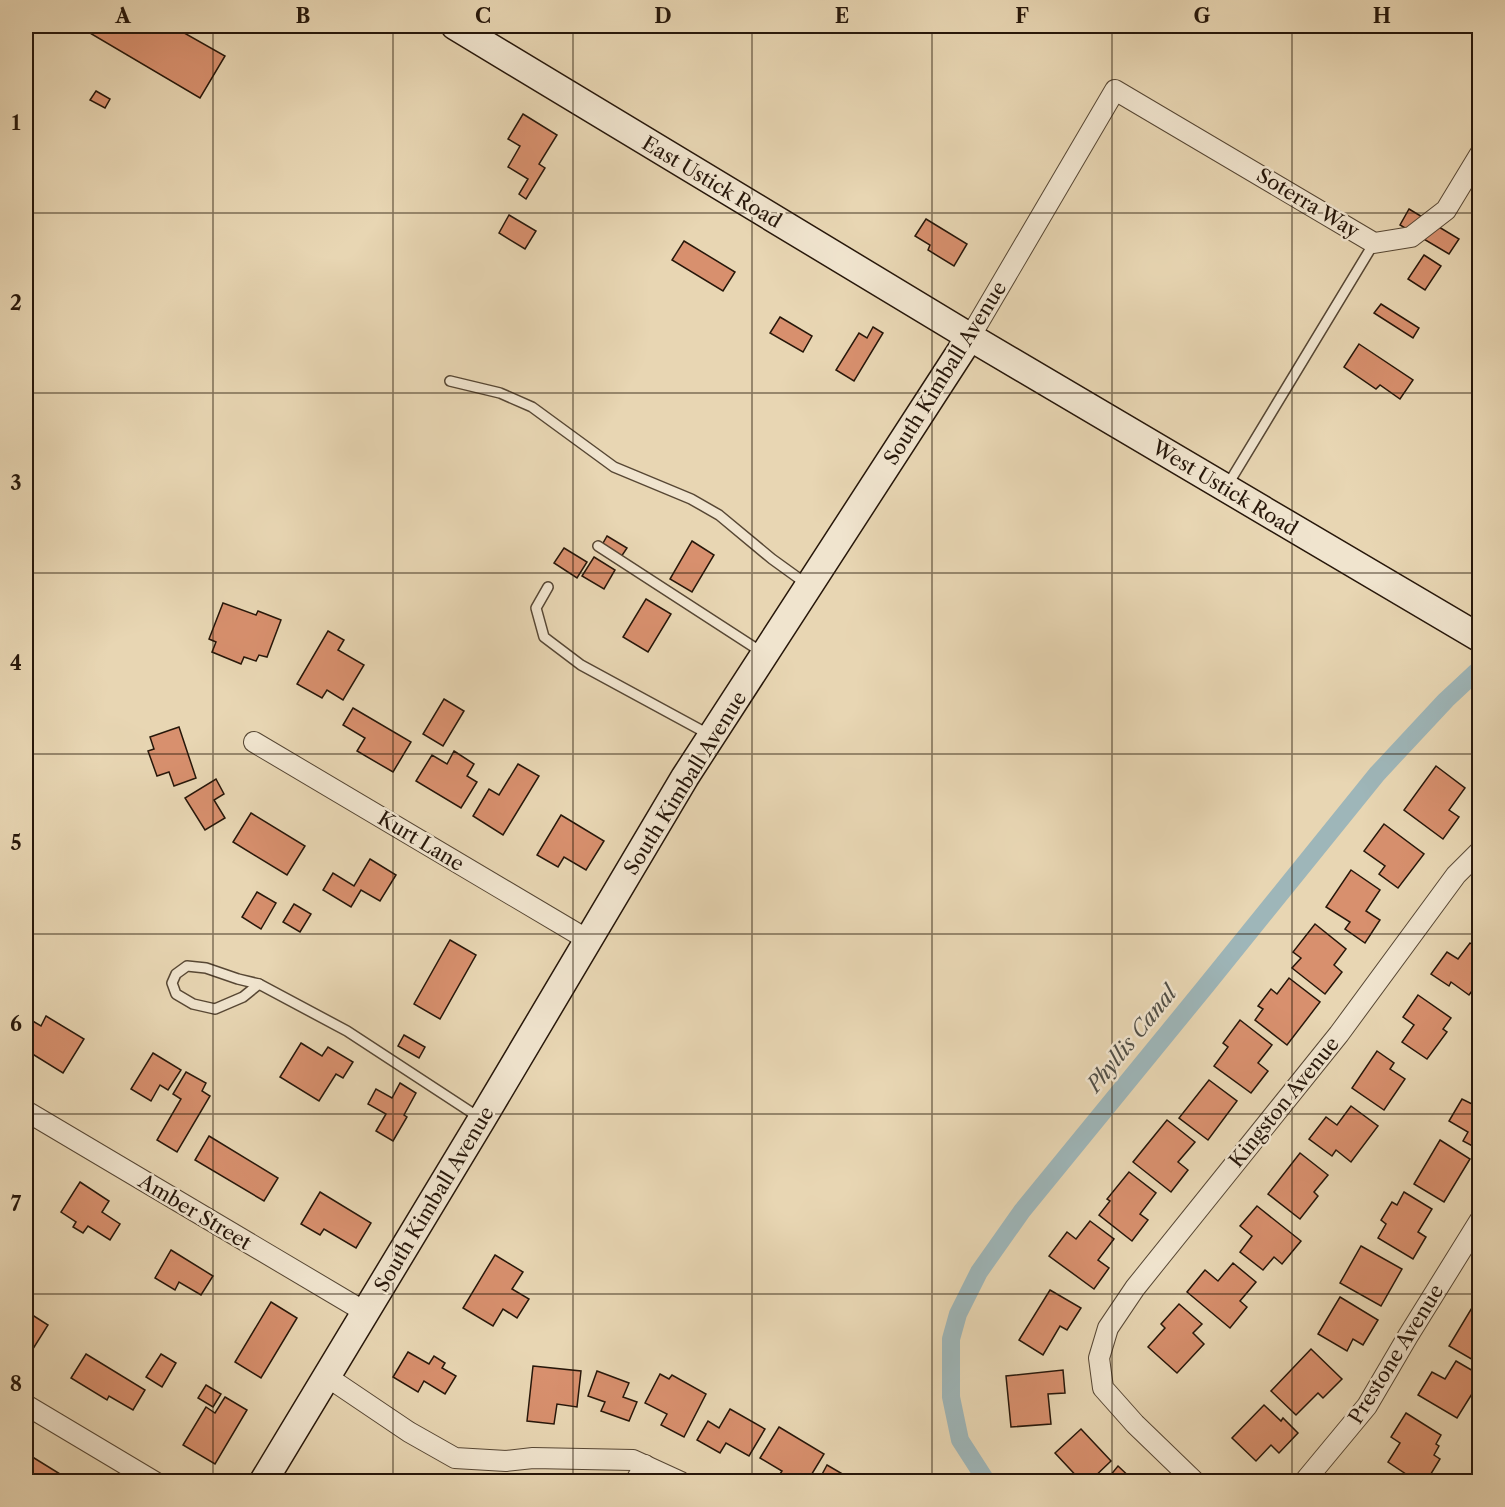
<svg xmlns="http://www.w3.org/2000/svg" width="1505" height="1507" font-family="'Libre Caslon Text',serif">
<style>
.lines{fill:none;stroke-linecap:round;stroke-linejoin:round}
.canal{stroke:#9eb6b9;stroke-width:18}
.building{fill:#d8906e;stroke:#27170a;stroke-width:1.5}
.lane-casing{stroke:#574734;stroke-width:12}
.street-casing{stroke:#574734;stroke-width:22}
.secondary-casing{stroke:#27170a;stroke-width:30}
.lane{stroke:#f0e4ce;stroke-width:9}
.street{stroke:#f0e4ce;stroke-width:20}
.secondary{stroke:#f0e4ce;stroke-width:27}
.grid{fill:none;stroke:#27170a;stroke-width:1.5;stroke-opacity:0.55}
.labels{text-anchor:middle;stroke-width:5;stroke-linejoin:round;paint-order:stroke}
.street-label{font-size:20px;fill:#27170a;stroke:#f0e4ce}
.water-label{font-size:21px;font-style:italic;fill:#514f47;stroke:#f0e4ce}
.neatline{fill:none;stroke:#27170a;stroke-width:2}
.grid-label{font-size:20px;text-anchor:middle;font-weight:bold;fill:#27170a}
</style>
<rect width="100%" height="100%" fill="#e8d6b3"/>
<filter id="stains"><feTurbulence type="fractalNoise" baseFrequency=".00333" numOctaves="4"/><feColorMatrix values="0 0 0 0 .2 0 0 0 0 .09 0 0 0 0 .02 0 0 0 .5 -.17"/></filter>
<radialGradient id="worn" r=".72"><stop offset=".6" stop-color="#630" stop-opacity="0"/><stop offset="1" stop-color="#630" stop-opacity=".3"/></radialGradient>
<g class="lines">
<polyline class="canal" points="987,1482 960,1440 951,1397 951,1339 958,1314 979,1272 1022,1211 1205,987 1377,774 1446,700 1476,672"/>
</g>
<g class="building">
<polygon points="78,26 172,26 225,56 200,98"/>
<polygon points="96,91 110,99 105,108 90,100"/>
<polygon points="523,114 557,135 539,164 545,168 526,199 519,194 528,179 508,167 520,146 508,139"/>
<polygon points="1409,209 1459,239 1449,254 1400,225"/>
<polygon points="509,215 536,231 525,249 499,233"/>
<polygon points="926,219 967,244 954,266 928,250 930,245 915,236"/>
<polygon points="684,241 735,272 723,291 672,260"/>
<polygon points="1424,255 1441,266 1425,290 1408,279"/>
<polygon points="1381,304 1419,328 1413,338 1374,313"/>
<polygon points="780,317 812,336 803,352 770,333"/>
<polygon points="873,327 883,333 854,381 836,370 859,333 867,338"/>
<polygon points="1359,344 1413,380 1400,399 1380,385 1376,389 1344,367"/>
<polygon points="607,536 627,548 621,557 602,545"/>
<polygon points="692,541 714,555 692,592 670,579"/>
<polygon points="564,548 587,562 577,578 554,563"/>
<polygon points="594,557 615,570 604,589 582,576"/>
<polygon points="646,599 671,614 648,652 623,637"/>
<polygon points="223,603 256,615 258,611 281,620 267,657 259,655 256,661 244,657 241,664 212,652 216,642 209,639"/>
<polygon points="328,631 344,640 338,650 364,665 343,700 327,690 322,698 297,684"/>
<polygon points="444,699 464,711 443,746 423,734"/>
<polygon points="353,708 411,742 393,772 357,751 365,738 343,725"/>
<polygon points="179,727 196,778 174,786 169,772 157,776 148,751 154,749 150,737"/>
<polygon points="454,751 474,764 467,776 477,782 461,808 416,781 432,755 447,764"/>
<polygon points="518,764 539,776 503,835 473,816 489,789 499,795"/>
<polygon points="1436,766 1465,788 1449,810 1459,817 1443,839 1404,810"/>
<polygon points="216,779 224,794 214,800 225,818 205,830 185,798"/>
<polygon points="251,813 305,846 287,875 233,842"/>
<polygon points="561,815 604,841 586,870 564,857 558,867 537,855"/>
<polygon points="1384,824 1424,854 1398,888 1379,874 1385,866 1364,851"/>
<polygon points="370,859 396,875 380,901 361,890 351,907 323,890 333,873 354,886"/>
<polygon points="1351,870 1380,890 1366,911 1380,920 1365,943 1345,929 1350,922 1326,907"/>
<polygon points="257,892 276,903 261,929 242,917"/>
<polygon points="294,904 311,914 300,932 283,922"/>
<polygon points="1315,924 1346,949 1334,965 1342,972 1325,994 1292,968 1301,958 1293,952"/>
<polygon points="450,940 476,955 440,1019 414,1004"/>
<polygon points="1470,943 1480,950 1480,980 1469,995 1451,982 1449,986 1431,974 1447,952 1458,959"/>
<polygon points="1289,978 1320,1002 1287,1045 1255,1020 1263,1009 1258,1006 1271,989 1277,994"/>
<polygon points="1418,995 1451,1018 1443,1029 1447,1032 1427,1059 1402,1042 1414,1025 1403,1017"/>
<polygon points="46,1016 84,1039 63,1073 26,1050 26,1017 41,1026"/>
<polygon points="1240,1020 1272,1045 1258,1063 1268,1071 1251,1093 1214,1066 1228,1047 1223,1043"/>
<polygon points="404,1035 425,1047 419,1058 398,1046"/>
<polygon points="301,1043 322,1056 328,1047 353,1062 343,1078 336,1074 319,1101 280,1077"/>
<polygon points="1377,1051 1394,1063 1390,1069 1405,1079 1384,1110 1352,1088"/>
<polygon points="153,1053 181,1070 168,1090 160,1085 151,1101 131,1089"/>
<polygon points="186,1072 206,1083 202,1091 210,1096 177,1152 157,1140 181,1099 173,1094"/>
<polygon points="1209,1080 1237,1101 1208,1140 1179,1118"/>
<polygon points="400,1083 416,1093 404,1115 407,1117 393,1141 376,1131 386,1114 368,1104 376,1089 392,1098"/>
<polygon points="1478,1094 1480,1095 1480,1150 1463,1141 1468,1132 1449,1121 1462,1099 1472,1104"/>
<polygon points="1351,1106 1378,1126 1351,1162 1336,1150 1332,1156 1309,1139 1326,1117 1337,1125"/>
<polygon points="1167,1120 1195,1142 1178,1162 1188,1170 1171,1192 1133,1162"/>
<polygon points="209,1136 278,1178 264,1201 195,1160"/>
<polygon points="1440,1140 1470,1159 1444,1202 1414,1184"/>
<polygon points="1300,1153 1328,1175 1314,1192 1318,1196 1300,1219 1268,1194"/>
<polygon points="1129,1172 1156,1193 1140,1214 1148,1220 1132,1241 1099,1215 1110,1201 1107,1199"/>
<polygon points="80,1182 109,1201 102,1212 120,1224 110,1240 88,1226 83,1233 73,1227 76,1222 61,1212"/>
<polygon points="320,1192 371,1223 356,1248 324,1229 320,1235 301,1224"/>
<polygon points="1404,1192 1432,1209 1418,1232 1426,1237 1413,1259 1378,1238 1386,1224 1381,1220 1392,1202 1397,1205"/>
<polygon points="1257,1206 1301,1241 1282,1264 1274,1257 1263,1270 1240,1252 1252,1236 1240,1226"/>
<polygon points="1090,1221 1114,1239 1098,1260 1109,1268 1094,1289 1049,1256 1067,1232 1076,1239"/>
<polygon points="1361,1246 1402,1269 1381,1306 1340,1283"/>
<polygon points="171,1250 213,1276 201,1295 179,1282 175,1290 155,1278"/>
<polygon points="495,1255 523,1272 512,1289 529,1299 517,1318 503,1309 493,1326 463,1308"/>
<polygon points="1233,1263 1256,1282 1240,1301 1247,1307 1230,1328 1187,1292 1205,1270 1218,1281"/>
<polygon points="1050,1290 1081,1308 1067,1330 1060,1326 1043,1355 1019,1340"/>
<polygon points="1340,1297 1378,1320 1363,1345 1353,1339 1347,1351 1318,1334"/>
<polygon points="1476,1301 1480,1304 1480,1364 1449,1346"/>
<polygon points="271,1302 297,1318 261,1378 235,1362"/>
<polygon points="1179,1304 1202,1324 1193,1333 1204,1344 1177,1373 1148,1347 1165,1328 1161,1324"/>
<polygon points="26,1307 28,1308 26,1311 48,1325 31,1352 26,1349"/>
<polygon points="1311,1349 1342,1379 1323,1398 1318,1393 1296,1415 1271,1391"/>
<polygon points="408,1352 429,1364 434,1356 445,1363 442,1368 456,1376 445,1394 424,1381 418,1392 393,1377"/>
<polygon points="86,1354 145,1390 133,1410 109,1396 107,1400 71,1378"/>
<polygon points="161,1354 176,1363 162,1387 146,1377"/>
<polygon points="1456,1361 1480,1375 1480,1381 1457,1418 1418,1395 1432,1372 1445,1379"/>
<polygon points="533,1366 581,1371 577,1407 557,1404 554,1424 527,1421"/>
<polygon points="1063,1370 1065,1393 1048,1394 1051,1424 1011,1427 1006,1376"/>
<polygon points="597,1371 629,1383 623,1397 637,1402 629,1421 601,1411 605,1402 588,1396"/>
<polygon points="660,1374 669,1379 672,1375 706,1394 684,1437 661,1425 667,1414 645,1403"/>
<polygon points="206,1385 221,1394 213,1407 198,1398"/>
<polygon points="225,1397 247,1410 215,1464 183,1445 206,1407 215,1413"/>
<polygon points="1264,1405 1281,1421 1283,1418 1298,1433 1279,1453 1271,1445 1256,1461 1232,1438"/>
<polygon points="730,1409 765,1429 749,1456 726,1443 720,1453 697,1440 708,1421 719,1428"/>
<polygon points="1406,1413 1441,1435 1436,1444 1439,1446 1434,1455 1440,1459 1426,1482 1418,1482 1388,1462 1400,1443 1391,1437"/>
<polygon points="779,1427 824,1454 807,1482 775,1482 782,1471 760,1458"/>
<polygon points="1081,1429 1111,1461 1089,1482 1082,1482 1055,1453"/>
<polygon points="26,1453 73,1482 26,1482"/>
<polygon points="827,1465 846,1476 843,1482 818,1482"/>
<polygon points="1118,1466 1135,1482 1105,1482"/>
</g>
<g class="lines">
<defs>
<g id="lane">
<polyline points="450,381 500,393 532,407 614,467 691,499 719,515 772,559 808,585"/>
<polyline points="1227,486 1374,243"/>
<polyline points="598,546 763,653"/>
<polyline points="548,587 536,608 544,637 581,665 710,735"/>
<polygon points="187,966 206,968 238,979 259,984 243,997 215,1009 193,1004 176,994 172,983 176,974"/>
<polyline points="259,984 347,1031 480,1118"/>
</g>
<g id="street">
<polyline points="970,337 1115,90 1374,243 1411,237 1446,210 1480,154"/>
<polyline points="254,742 588,940"/>
<polyline points="26,1111 365,1312"/>
<polyline points="326,1376 409,1432 455,1458 506,1461 533,1458 633,1460 681,1482"/>
<polyline points="26,1405 155,1482"/>
<polyline points="635,1482 645,1465"/>
<polyline points="1195,1482 1135,1424 1103,1388 1099,1358 1108,1328 1135,1288 1339,1034 1456,875 1480,851"/>
<polyline points="1304,1482 1367,1406 1408,1336 1480,1220"/>
</g>
<g id="secondary">
<polyline points="455,26 970,337 1480,638"/>
<polyline points="263,1482 482,1119 685,777 970,337"/>
</g>
</defs>
<use href="#lane" class="lane-casing"/>
<use href="#street" class="street-casing"/>
<use href="#secondary" class="secondary-casing"/>
<use href="#lane" class="lane"/>
<use href="#street" class="street"/>
<use href="#secondary" class="secondary"/>
</g>
<path class="grid" d="M213 26V1482M393 26V1482M573 26V1482M752 26V1482M932 26V1482M1112 26V1482M1292 26V1482M26 213H1480M26 393H1480M26 573H1480M26 754H1480M26 934H1480M26 1114H1480M26 1294H1480"/>
<g class="labels">
<g class="street-label">
<text transform="translate(712 182) rotate(31)" y="7">East Ustick Road</text>
<text transform="translate(1308 203) rotate(31)" y="7">Soterra Way</text>
<text transform="translate(945 373) rotate(-58)" y="7">South Kimball Avenue</text>
<text transform="translate(1225 488) rotate(31)" y="7">West Ustick Road</text>
<text transform="translate(685 783) rotate(-58)" y="7">South Kimball Avenue</text>
<text transform="translate(421 841) rotate(31)" y="7">Kurt Lane</text>
<text transform="translate(1284 1102) rotate(-51)" y="7">Kingston Avenue</text>
<text transform="translate(434 1199) rotate(-59)" y="7">South Kimball Avenue</text>
<text transform="translate(195 1212) rotate(31)" y="7">Amber Street</text>
<text transform="translate(1396 1354) rotate(-58)" y="7">Prestone Avenue</text>
</g>
<g class="water-label">
<text transform="translate(1132 1039) rotate(-51)" y="7">Phyllis Canal</text>
</g>
</g>
<rect width="1505" height="1507" fill="none" stroke="#e8d6b3" stroke-width="66"/>
<rect x="33" y="33" width="1439" height="1441" class="neatline"/>
<g class="grid-label">
<text x="123" y="23">A</text>
<text x="303" y="23">B</text>
<text x="483" y="23">C</text>
<text x="663" y="23">D</text>
<text x="842" y="23">E</text>
<text x="1022" y="23">F</text>
<text x="1202" y="23">G</text>
<text x="1382" y="23">H</text>
<text x="16" y="130">1</text>
<text x="16" y="310">2</text>
<text x="16" y="490">3</text>
<text x="16" y="670">4</text>
<text x="16" y="850">5</text>
<text x="16" y="1031">6</text>
<text x="16" y="1211">7</text>
<text x="16" y="1391">8</text>
</g>
<rect width="100%" height="100%" filter="url(#stains)"/>
<rect width="100%" height="100%" fill="url(#worn)"/>
</svg>
